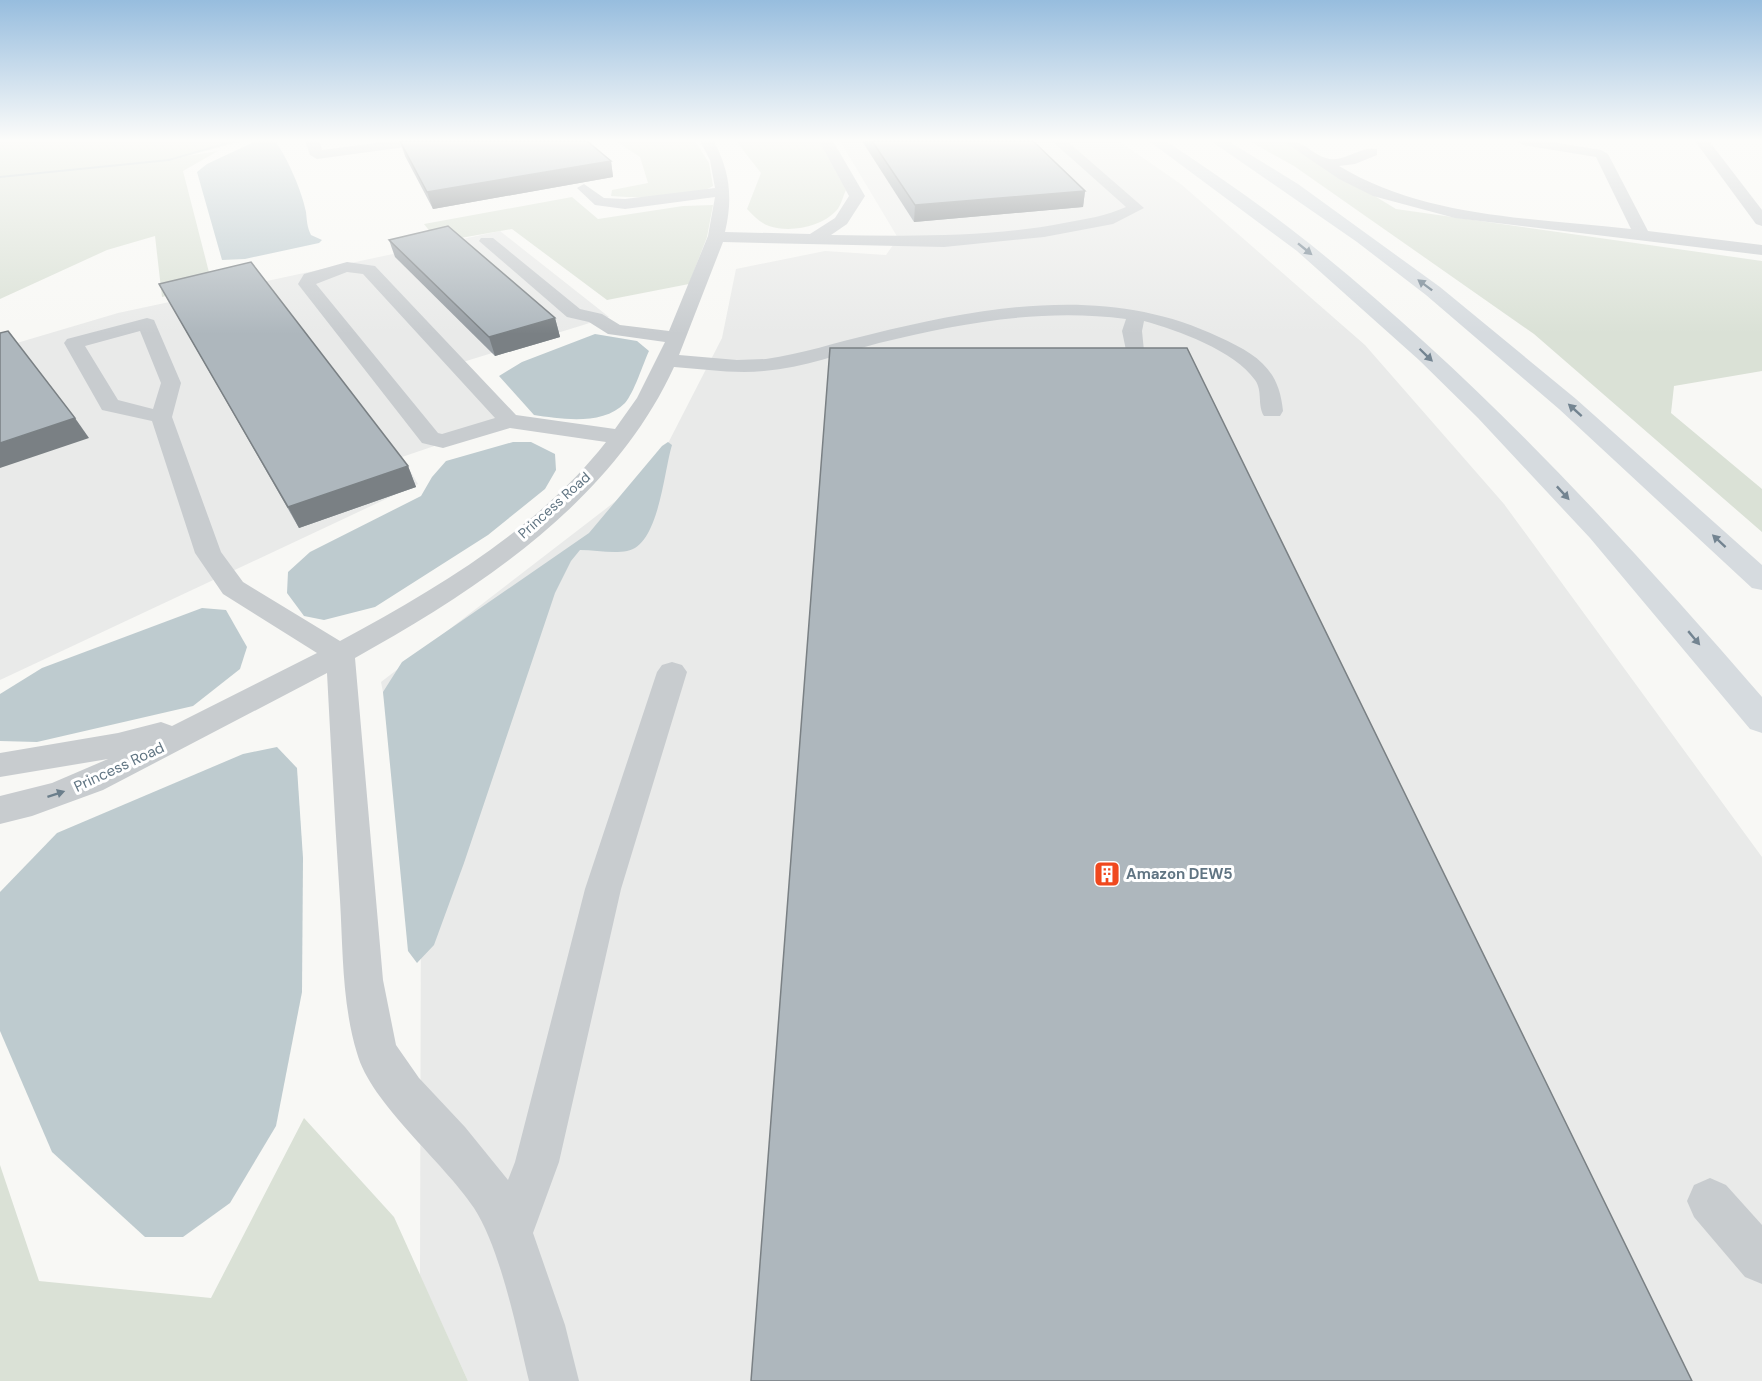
<svg xmlns="http://www.w3.org/2000/svg" width="1762" height="1381" font-family="'DM Sans',sans-serif">
<style>
.built{fill:#e9eae9}
.green{fill:#dae1d6}
.water{fill:#becbcf}
.lines{fill:none;stroke-linecap:round;stroke-linejoin:round}
.stream{fill:#becbcf;fill-rule:evenodd}
.minor{fill:#c8cccf;fill-rule:evenodd}
.highway{fill:#d6dbdf;fill-rule:evenodd}
.wall{fill:#969da3}
.shaded-wall{fill:#7a8084}
.building{fill:#aeb7bd;stroke:#7a8084;stroke-width:1.5}
.oneway{fill:#738491}
.oneway2{fill:#6b7e8b}
.labels{text-anchor:middle;stroke-width:6;stroke-linejoin:round;paint-order:stroke}
.far-street-label{font-size:14px;fill:#617583;stroke:#fff}
.street-label{font-size:15px;fill:#617583;stroke:#fff}
.poi-label{font-size:15px;font-weight:bold;fill:#617583;stroke:#fff;text-anchor:start}
</style>
<rect width="100%" height="100%" fill="#f8f8f5"/>
<g class="built">
<polygon points="840,141 1119,141 1182,185 1365,345 1504,504 1762,857 1762,1381 468,1381 420,1276 421,884 381,682 621,497 663,453 722,338 736,269 825,251 886,255 898,238"/>
<polygon points="500,231 609,317 463,362 514,419 402,457 418,484 0,680 0,348 118,313"/>
</g>
<g class="green">
<polygon points="0,141 243,141 187,156 218,151 183,171 212,284 162,297 155,236 107,250 0,299"/>
<path d="M616 141H695L709 163 713 186C691 200 638 198 611 196L612 190 648 183 640 157Z"/>
<path d="M736 141H819L846 190C843 196 841 206 836 211 821 227 790 233 769 226 760 223 754 216 747 209L761 173Z"/>
<polygon points="1249,141 1284,141 1396,209 1762,261 1762,371 1674,386 1671,413 1762,489 1762,532 1534,334 1294,166"/>
<polygon points="572,197 598,219 683,206 713,205 707,237 689,284 607,300 512,229 438,242 424,224"/>
<polygon points="304,1118 394,1217 468,1381 0,1381 0,1165 39,1281 211,1298"/>
</g>
<g class="water">
<path d="M256 141H275C287 157 302 191 306 212 307 221 307 227 311 235L322 240 319 243 245 259 222 260 197 172 207 164Z"/>
<path d="M595 334 637 341 649 351C643 364 634 393 625 403 603 426 561 419 534 415L499 376 522 362Z"/>
<polygon points="513,442 531,442 555,454 556,470 545,489 488,535 375,607 324,620 304,616 287,593 288,572 310,552 421,496 432,477 446,461"/>
<path d="M668 442 672 445C664 470 659 546 627 551 613 554 595 550 580 550L571 561 555 593 464 863 434 945 417 963 408 951 383 692 402 662 589 533 662 446Z"/>
<polygon points="202,608 226,610 247,647 240,669 193,706 37,742 0,741 0,694 42,668"/>
<polygon points="277,747 297,768 303,858 302,992 276,1126 230,1203 183,1237 145,1237 52,1152 0,1031 0,892 57,833 243,754"/>
</g>
<g class="lines">
<polygon class="stream" points="231,141 237,141 169,161 0,178 0,176 169,159"/>
<g class="minor">
<polygon points="305,141 319,141 322,150 391,141 427,141 420,145 317,159 310,155"/>
<path d="M700 141H714C730 172 733 198 725 232L810 234 835 218 849 196 819 141H833L865 196 847 224 831 235C910 236 987 238 1064 223 1086 219 1106 216 1126 207L1052 141H1067L1144 208 1113 224 1044 237 944 247 723 242 679 355 737 360 766 359C802 354 837 342 872 334 987 306 1109 284 1219 337 1256 354 1279 368 1283 411L1280 416H1264C1257 405 1263 391 1255 380 1235 351 1177 330 1144 321L1142 331 1144 351 1141 355H1127L1122 331 1126 319C1043 308 960 323 879 343 841 353 804 368 764 371 734 374 704 369 674 367 612 502 480 588 355 658L383 980 396 1045 419 1078 465 1127 508 1180 515 1162 585 889 657 672 662 665 672 662 682 665 687 672 621 889 559 1162 533 1233 565 1325 579 1381H529C517 1331 501 1250 474 1208 443 1161 371 1104 357 1053 342 1004 343 950 340 900 335 824 331 748 327 673L103 790 32 816 0 824V796L52 783 108 759 0 777V753L118 733 161 722 172 726 317 653 223 594 195 553 152 421 102 410 64 343 67 339 147 318 154 320 181 383 172 417 221 552 243 582 340 641C436 589 538 529 606 442L510 428 443 448 422 443 301 288 298 284 304 274 347 262 375 266 516 415 615 429 637 398 665 342 608 334 589 322 567 317 479 241 481 238H493L580 309 602 314 620 325 669 331 708 236 715 197 625 209 595 205 577 188 584 184 604 198 625 199 715 188 710 160ZM347 272 363 274 495 418 442 434 438 433 316 284ZM140 331 161 383 153 409 118 400 85 346Z"/>
<path d="M1283 141C1306 140 1308 152 1326 158 1344 164 1360 145 1377 149V155L1355 164 1339 166C1425 218 1533 218 1631 229L1596 157 1523 145 1516 141H1546L1601 150 1608 154 1648 231 1762 245V255L1455 218 1373 196 1339 179Z"/>
<polygon points="1695,141 1709,141 1762,210 1762,226 1756,224"/>
<polygon points="1710,1178 1726,1185 1762,1225 1762,1284 1745,1277 1694,1217 1687,1201 1694,1185"/>
</g>
<g class="highway">
<path d="M1149 141H1166C1215 174 1264 207 1310 244 1477 378 1622 535 1762 697V733L1750 729 1590 538 1478 418 1419 360 1297 251Z"/>
<polygon points="1211,141 1228,141 1298,184 1440,287 1576,399 1762,565 1762,590 1752,588 1559,409 1426,295 1357,242"/>
</g>
</g>
<g class="wall">
<polygon points="400,141 611,161 613,177 433,209 405,156"/>
<polygon points="862,141 1033,141 1085,191 1083,207 914,222"/>
<polygon points="389,240 555,318 560,337 495,356 395,257"/>
<polygon points="159,284 408,466 416,487 299,528"/>
</g>
<g class="shaded-wall">
<polygon points="611,161 613,177 433,209 427,192"/>
<polygon points="1085,191 1083,207 914,222 915,205"/>
<polygon points="555,318 560,337 495,356 489,337"/>
<polygon points="75,418 89,438 0,468 0,443"/>
<polygon points="408,466 416,487 299,528 288,507"/>
</g>
<g class="building">
<polygon points="400,141 587,141 611,161 427,192"/>
<polygon points="872,141 1033,141 1085,191 915,205"/>
<polygon points="448,226 555,318 489,337 389,240"/>
<polygon points="251,262 408,466 288,507 159,284"/>
<polygon points="8,331 75,418 0,443 0,333"/>
<polygon points="830,348 1187,348 1692,1381 751,1381"/>
</g>
<defs><path id="oneway-solid" d="M-6-.8H1V-3.2L6.5 0L1 3.2V.8H-6Z" transform="scale(1.5)"/></defs>
<g class="oneway">
<use href="#oneway-solid" transform="translate(1305 249) rotate(39)"/>
<use href="#oneway-solid" transform="translate(1425 285) rotate(-143)"/>
<use href="#oneway-solid" transform="translate(1426 355) rotate(44)"/>
<use href="#oneway-solid" transform="translate(1575 410) rotate(-138)"/>
<use href="#oneway-solid" transform="translate(1563 493) rotate(47)"/>
<use href="#oneway-solid" transform="translate(1719 541) rotate(-137)"/>
<use href="#oneway-solid" transform="translate(1694 638) rotate(50)"/>
</g>
<use class="oneway2" href="#oneway-solid" transform="translate(56 794) rotate(-18)"/>
<linearGradient id="sky" x2="0" y2="1"><stop stop-color="#97bdde"/><stop offset="0.42" stop-color="#fcfcfa"/><stop offset="1" stop-color="#fcfcfa" stop-opacity="0"/></linearGradient>
<rect width="1762" height="334" fill="url(#sky)"/>
<defs>
<symbol id="building-square" viewBox="-11 -11 22 22"><rect x="-9" y="-9" width="18" height="18" rx="4" fill="#f0481e" stroke="#fff"/><path d="M-4-6H4V6H1V3H-1V6H-4ZM-2.5-4.3h1.7v1.8h-1.7ZM.8-4.3h1.7v1.8H.8ZM-2.5-1h1.7V.8h-1.7ZM.8-1h1.7V.8H.8Z" fill="#fff"/></symbol>
</defs>
<g fill-rule="evenodd">
<use href="#building-square" x="1092" y="859" width="30" height="30"/>
</g>
<g class="labels">
<g class="far-street-label">
<text transform="translate(554 505) rotate(-42)" y="5">Princess Road</text>
</g>
<g class="street-label">
<text transform="translate(119 767) rotate(-25)" y="5">Princess Road</text>
</g>
<g class="poi-label">
<text x="1126" y="879">Amazon DEW5</text>
</g>
</g>
</svg>
